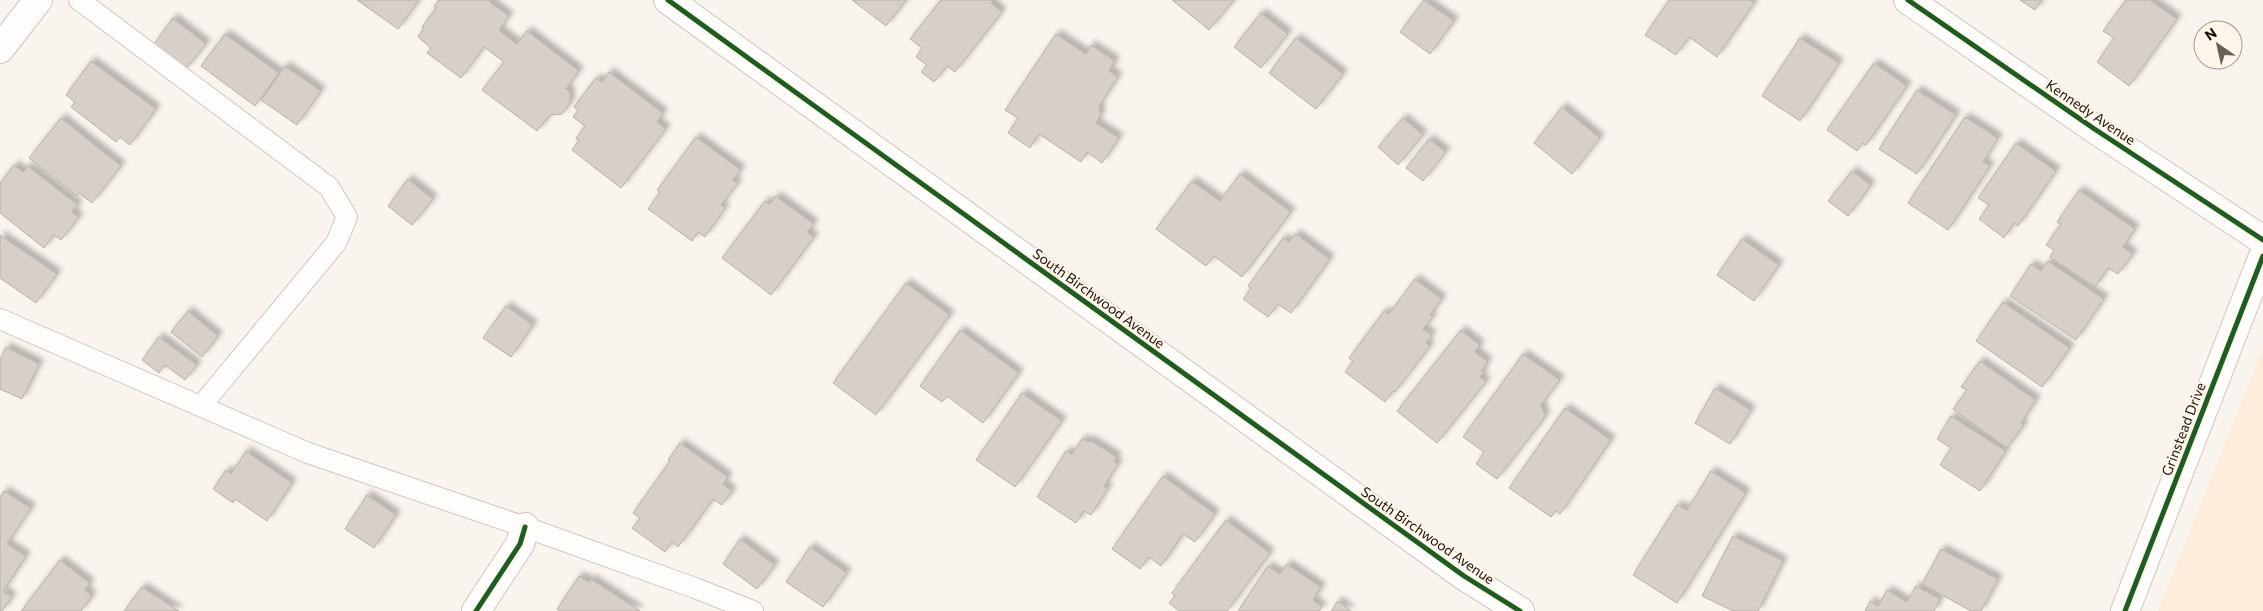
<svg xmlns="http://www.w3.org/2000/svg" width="2263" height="611" font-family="Commissioner,sans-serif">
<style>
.built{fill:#fcecda}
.building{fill:#d8d0c8;stroke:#b6afa8;filter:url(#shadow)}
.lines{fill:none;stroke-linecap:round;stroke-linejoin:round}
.lane-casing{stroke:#cfc7bf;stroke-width:22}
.street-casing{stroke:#cfc7bf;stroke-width:30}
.secondary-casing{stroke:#cfc7bf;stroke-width:30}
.lane{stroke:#fefdfc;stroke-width:20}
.street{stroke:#fefdfc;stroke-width:28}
.secondary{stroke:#fefdfc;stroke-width:28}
.cycleway-casing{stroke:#fff5e9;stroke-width:8}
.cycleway{stroke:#1b5e20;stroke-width:5}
.labels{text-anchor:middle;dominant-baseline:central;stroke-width:4;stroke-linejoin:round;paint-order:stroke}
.street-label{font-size:14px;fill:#1b1208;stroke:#fff5e9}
</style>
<defs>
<filter id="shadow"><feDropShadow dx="4.5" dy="-4.5" stdDeviation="2.5" flood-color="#0004"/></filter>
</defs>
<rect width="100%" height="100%" fill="#faf4ee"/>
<path class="built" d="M2263 349V611H2158Z"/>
<path class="building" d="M357 0H419L398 29Z
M439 0H491L490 2 509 16 499 30 517 44 527 31 579 71 566 89 570 92V103L562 114 550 115 537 131 482 90 504 62 484 47 461 78 427 53 431 48 418 37 424 28 422 27 436 8 434 6Z
M852 0H906L886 26Z
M941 0H994L991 3 1002 12 955 72 947 66 934 82 921 72 927 65 916 57 922 48 910 39Z
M1172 0H1234L1209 30Z
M1424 0 1454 21 1430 54 1400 32Z
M1669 0H1750L1754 3 1717 57 1689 37 1676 55 1645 35Z
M2020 0H2042L2035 10Z
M2126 0H2150L2177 19 2129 86 2097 62 2114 38 2103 31Z
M1261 13 1288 34 1261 68 1234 47Z
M173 18 206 44 186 69 154 44Z
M225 34 279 73 255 106 201 66Z
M1056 34 1086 54 1091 45 1115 61 1109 71 1118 77 1099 106 1101 114 1096 123 1119 138 1102 163 1087 152 1081 162 1039 134 1030 148 1008 133 1018 118 1005 110Z
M1296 38 1343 74 1316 109 1269 73Z
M1800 38 1839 63 1800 121 1762 96Z
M91 61 156 109 130 145 120 137 116 142 71 107 75 102 66 95Z
M1874 63 1907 86 1866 145 1863 143 1857 151 1827 130Z
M285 66 321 91 297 125 261 100Z
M609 72 663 113 657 122 666 129 621 188 572 150 579 140 576 138 585 126 573 117 578 110 574 107 596 78 602 82Z
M1917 90 1956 115 1917 174 1879 149Z
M1562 107 1600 138 1572 174 1534 143Z
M1965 117 1998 138 1983 162 1990 166 1948 230 1908 203Z
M61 118 121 166 92 203 79 193 77 196 29 158Z
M1403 118 1423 135 1398 165 1378 147Z
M696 137 741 170 733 180 738 183 721 205 725 208 705 237 698 232 692 241 648 209 660 192 657 190Z
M1429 139 1446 152 1423 181 1406 168Z
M2016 143 2056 171 2018 226 2014 223 2004 238 1979 219 1989 205 1978 198Z
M14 165 23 172 28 166 78 205 72 212 79 217 61 240 54 235 44 248 0 213V183Z
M1852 171 1871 185 1848 216 1828 201Z
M1240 174 1291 212 1242 277 1214 256 1206 266 1156 229 1192 181 1220 201Z
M408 179 433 199 412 225 388 206Z
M2079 190 2135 229 2123 247 2133 254 2118 274 2108 268 2095 287 2050 257 2054 250 2046 245 2061 224 2057 222Z
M776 196 814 224 807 232 814 237 771 295 722 258 765 201 770 204Z
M1296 234 1330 259 1291 313 1278 304 1268 317 1243 299 1251 288 1248 286 1283 238 1289 242Z
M0 235 57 274 36 303 0 278Z
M1742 239 1779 265 1754 301 1717 275Z
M2048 261 2104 299 2076 340 2010 296 2031 264 2041 271Z
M1415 279 1442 299 1430 315 1433 317 1423 329 1432 335 1426 343 1430 346 1395 392 1393 391 1385 402 1345 372 1353 361 1349 358 1384 311 1389 314Z
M906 283 950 315 876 415 833 383Z
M2003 302 2070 348 2042 387 1976 341Z
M506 306 533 325 511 357 483 338Z
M188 311 218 336 202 357 171 332Z
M960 330 1019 373 983 423 947 396 942 402 920 386Z
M1461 330 1480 345 1475 352 1488 362 1481 371 1484 372 1480 377 1486 382 1437 443 1397 411Z
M159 337 197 365 185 380 165 365 159 373 142 360Z
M6 347 39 364 22 399 0 389V359Z
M1523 354 1560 380 1541 405 1545 415 1543 420 1497 479 1476 464 1484 452 1463 437Z
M1980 361 2036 400 2021 423 2024 425 2007 448 1953 409 1967 390 1961 387Z
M1715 388 1751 410 1730 444 1695 423Z
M1022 393 1062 421 1015 487 976 460Z
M1565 408 1611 440 1560 514 1556 511 1551 517 1509 488Z
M1951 416 2006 451 1980 491 1940 465 1951 448 1937 439Z
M1082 439 1089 442 1090 440 1117 457 1114 461 1118 464 1104 486 1108 488 1091 515 1084 511 1076 523 1037 497 1066 451 1072 454Z
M680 443 728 477 723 484 732 491 722 505 713 499 678 547 672 542 665 552 632 528 640 518 633 513 670 461 668 460Z
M246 451 292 483 267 521 235 499 233 503 213 489 226 470 231 474Z
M1711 471 1746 493 1677 603 1633 575 1677 505 1687 510Z
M1163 476 1215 514 1195 542 1183 534 1161 566 1149 557 1140 569 1112 549Z
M4 491 31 508 7 544 26 556 3 591 12 597 2 611H0V497Z
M367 495 396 515 374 548 345 529Z
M1226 520 1270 553 1227 611H1179L1169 603 1175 596 1172 593Z
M1733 536 1783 561 1758 611H1733L1702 596Z
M740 539 775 565 757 589 723 564Z
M810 547 847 573 823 607 786 582Z
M1941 549 1998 579 1981 611H1971L1922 584Z
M60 560 90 583 85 590 92 596 81 611H21Z
M1287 564 1321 587 1313 600 1322 607 1319 611H1238L1268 566 1280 574Z
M579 576 589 582 591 579 640 611H560L557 609Z
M1916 586 1940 599 1934 611H1865L1870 601 1878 606 1887 590 1907 602Z
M142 587 179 611H124Z
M1338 601 1351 611H1331Z"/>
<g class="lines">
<g class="lane-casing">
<path id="lane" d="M79 0 329 187 347 217 336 243 201 406
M0 319 308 453 525 527 695 588 753 611"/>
</g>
<g class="street-casing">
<path id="street" d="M668 0 1464 576 1520 611
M1908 0 2093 128 2263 240
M0 49 38 0
M476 611 520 544 525 527"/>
</g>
<g class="secondary-casing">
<path id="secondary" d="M2125 611 2263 256"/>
</g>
<use href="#lane" class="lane"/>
<use href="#street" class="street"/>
<use href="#secondary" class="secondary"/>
<g class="cycleway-casing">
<path id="cycleway" d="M668 0 1464 576 1520 611
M1908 0 2093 128 2263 240
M476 611 520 544 525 527
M2125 611 2263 256"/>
</g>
<use href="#cycleway" class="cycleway"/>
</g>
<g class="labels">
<g class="street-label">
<text transform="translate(2091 112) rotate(34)">Kennedy Avenue</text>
<text transform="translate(1099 298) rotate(36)">South Birchwood Avenue</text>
<text transform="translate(2183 429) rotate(-69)">Grinstead Drive</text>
<text transform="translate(1428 535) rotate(35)">South Birchwood Avenue</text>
</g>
</g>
<g transform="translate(2218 45) rotate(326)"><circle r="24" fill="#fff5e9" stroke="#a49a8f"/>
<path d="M0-4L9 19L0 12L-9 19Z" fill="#696158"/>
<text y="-8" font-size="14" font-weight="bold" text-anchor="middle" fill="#1b1208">N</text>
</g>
</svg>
